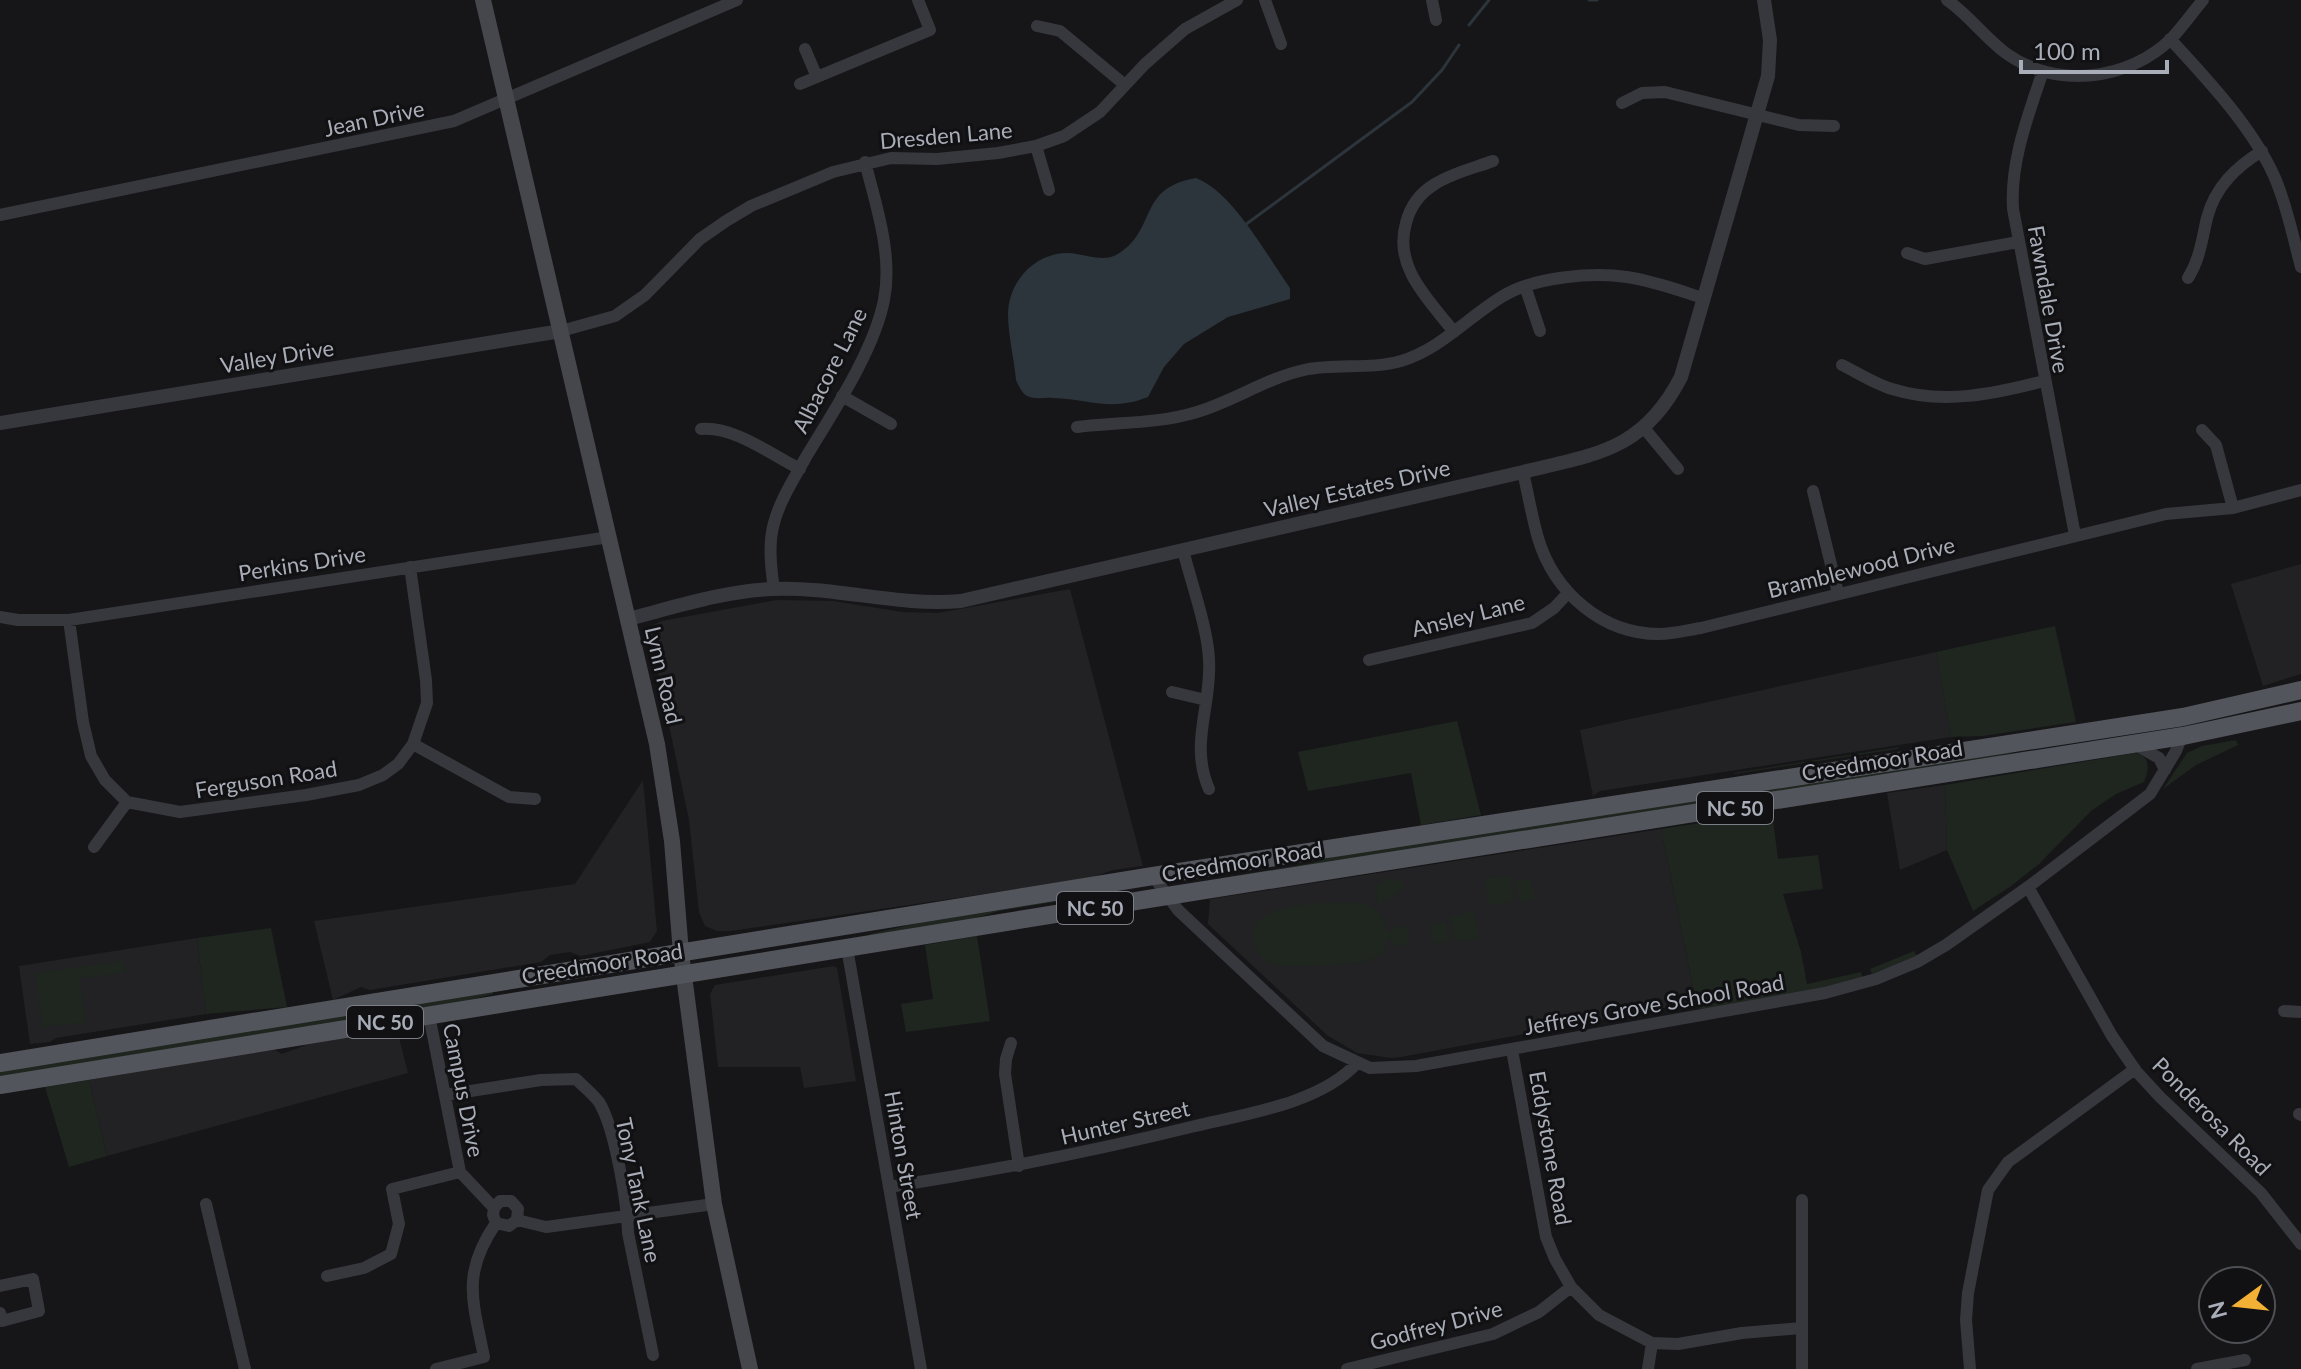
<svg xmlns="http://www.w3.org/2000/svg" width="2301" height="1369" font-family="Lato,sans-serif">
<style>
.built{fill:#222225}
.green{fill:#1e261f}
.water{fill:#2c353c}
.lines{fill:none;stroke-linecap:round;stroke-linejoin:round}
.stream{stroke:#2c353c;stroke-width:3}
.minor{stroke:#37383d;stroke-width:12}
.tertiary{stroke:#37383d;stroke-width:14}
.secondary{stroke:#45474d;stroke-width:16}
.primary{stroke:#53555c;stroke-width:18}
.labels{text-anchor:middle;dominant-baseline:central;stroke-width:6;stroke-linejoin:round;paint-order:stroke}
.shield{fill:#111113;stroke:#7b7e86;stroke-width:2}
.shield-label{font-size:20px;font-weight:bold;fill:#a8adb8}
.street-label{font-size:22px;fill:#a8adb8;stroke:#111113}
</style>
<rect width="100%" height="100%" fill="#161618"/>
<path class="built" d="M2301 564V674L2263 686 2231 584Z
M1070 589 1143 866 1113 870 1087 879 731 931H717L705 926 699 912 689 820 650 635 651 626 662 621 777 600 833 601 902 612 938 613Z
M1936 652 1951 737 1600 791 1593 796 1580 730Z
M643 780 657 931 650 942 581 956 570 952 550 955 541 962 370 990 361 987 333 1000 314 921 575 884Z
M1945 785 1947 850 1900 870 1887 793Z
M1661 829 1696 1002 1401 1057 1391 1058 1357 1053 1327 1035 1208 924 1210 899Z
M197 938 206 1014 56 1038 50 1042 30 1044 19 966Z
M834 966 837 968 856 1081 804 1088 800 1067H718L710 994 715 985Z
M397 1030 408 1073 107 1156 89 1080 264 1051 275 1050 282 1054 309 1044Z"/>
<path class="green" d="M2055 626 2076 722 1983 736 1951 737 1936 652Z
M1457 721 1481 815 1421 825 1411 773 1308 791 1298 752Z
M2236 740 2238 745 2196 765 2163 789 2187 753 2202 746Z
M1900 747 1897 749 1734 774V773Z
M2022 750 1971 764 1222 882 1221 878 1312 863 1357 850Z
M2135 753C2151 756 2149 770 2144 782L2116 794 2091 811 2038 865 2011 886 1973 911 1947 850 1945 785Z
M1772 812 1778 859 1818 855 1823 889 1783 894 1801 952 1807 984 1861 972 1862 976 1859 980 1837 985 1704 1010 1687 1004 1696 1002 1661 829Z
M1510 875 1514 901 1489 905 1484 878Z
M1389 878 1400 880 1406 887 1378 905 1376 888 1380 882Z
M1531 879 1535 899 1520 902 1516 881Z
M1090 893V896L999 911 959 923 870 938V934L940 918Z
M1357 902C1375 906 1385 915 1389 933L1395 926 1405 927 1410 933 1408 942 1403 946H1396L1389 937C1387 946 1384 952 1376 957 1358 968 1301 965 1279 966 1268 964 1260 958 1256 947 1237 898 1331 904 1357 902Z
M1474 911 1479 938 1455 942 1450 916Z
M1446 921 1449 941 1433 944 1430 925Z
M271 928 287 1007 206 1014 197 938Z
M977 936 990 1021 906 1032 901 1004 933 999 925 945Z
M1914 951 1917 957 1872 974 1870 969Z
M123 961 125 972 79 979 86 1022 43 1027 35 973Z
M492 989 493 994 442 1007 0 1078V1070Z
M89 1080 107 1156 69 1167 45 1087Z"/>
<path class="water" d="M1196 178C1233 192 1267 256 1290 288V299L1228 317 1184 344 1164 367 1148 397C1110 412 1090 399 1053 398 1044 397 1035 400 1027 396 1021 392 1019 386 1016 380 1014 358 1008 335 1008 313 1009 281 1035 253 1067 253 1085 253 1103 265 1121 252 1157 227 1138 188 1196 178Z"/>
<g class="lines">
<path class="stream" d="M1589 0H1597
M1469 25 1489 0
M1245 225 1412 102 1442 70 1459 45"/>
<path class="minor" d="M1265 0 1281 44
M1432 0 1436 20
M1947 0C1969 15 1985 38 2007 54 2056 89 2129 81 2172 38 2183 26 2193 12 2203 0
M1037 26 1060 31 1125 85
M2170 39C2207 79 2253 128 2275 178 2287 206 2293 237 2301 267
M805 49 817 77
M2043 71C2028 116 2010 162 2013 209L2075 535
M800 84 930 30 918 0
M1622 103 1642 93 1665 92 1799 125 1834 126
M1036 146 1049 190
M0 215 454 121 737 0
M1907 253 1925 259 2018 242
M2188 278C2200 259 2202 239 2207 218 2215 187 2236 167 2262 151
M1525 286 1540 331
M561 331 615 316 645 295 700 239 726 221 751 206 833 172 891 158 937 159 998 153 1036 146 1064 136 1100 112 1145 64 1185 29 1237 0
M1454 332C1429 300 1393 267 1406 223 1410 207 1420 193 1435 184 1452 173 1474 168 1493 161
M1842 365C1858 373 1875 384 1892 389 1943 405 1994 394 2044 381
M842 396 891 424
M1077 427C1117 422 1158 424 1197 412 1234 401 1267 378 1304 370 1336 363 1370 370 1401 361 1441 349 1468 317 1503 296 1534 277 1592 272 1627 277 1654 281 1678 290 1703 298
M1644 428 1678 469
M701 429C734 426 770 454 800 469
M2202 430 2216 445 2233 508
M1523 472C1528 494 1532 517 1538 538 1554 592 1602 634 1659 634 1673 634 1688 630 1701 628L2166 514 2233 508 2301 490
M1813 491 1838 593
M1183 550C1191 582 1208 629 1209 660 1212 706 1189 743 1209 789
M774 589C771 568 768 544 774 523 780 500 795 477 806 457 833 412 874 351 884 300 893 255 876 205 865 162
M0 617 18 620H69L609 537
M69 620 83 722 91 756 105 780 127 802 180 812 306 795 359 785 383 775 398 764 413 744 427 703 426 680 410 567
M1369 660 1532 623 1554 608 1568 593
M1172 692 1206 700
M413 744 509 797 535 799
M2136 745 2159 758 2165 770
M94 847 127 802
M1153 876 1178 910 1323 1046 1370 1068 1416 1066 1825 993 1876 979 1917 962 1946 945 2028 887 2150 794 2176 751 2183 733
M2028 887 2112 1036 2136 1071 2160 1097 2261 1193 2301 1244
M847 948 921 1369
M2284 1011 2301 1012
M429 1015 460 1172 494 1208 493 1215 496 1223 509 1226 517 1220 518 1209 511 1201H500L494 1208
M1011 1043 1006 1059 1005 1074 1019 1166
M1512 1050 1546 1237 1555 1259 1571 1287 1599 1315 1652 1343 1678 1344 1742 1333 1801 1328
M445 1095 541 1080 576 1079C583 1086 593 1094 599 1102 615 1128 627 1202 628 1233L653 1355
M2299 1114 2301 1115
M889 1187C992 1171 1094 1151 1195 1126 1246 1114 1321 1103 1357 1063
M206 1204 245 1369
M517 1220 546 1227 714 1204
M327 1276 364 1268 391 1254 399 1224 392 1189 460 1172
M0 1286 33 1279 39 1311 2 1321 0 1313
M436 1369 484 1357C473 1301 461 1274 496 1223
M1347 1369 1493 1334 1539 1312 1571 1287
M1648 1369 1652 1343
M1802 1369V1200
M1970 1369 1966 1320 1968 1293 1988 1190 2008 1162 2135 1069
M2197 1369 2245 1360"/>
<path class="tertiary" d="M0 423 561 331
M628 619C675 607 724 591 772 589 836 586 898 607 961 601L1523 472C1596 454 1643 451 1681 377L1768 76 1770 40 1764 0"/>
<path class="secondary" d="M483 0 657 744 672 841 681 953 714 1204 750 1369"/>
<path class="primary" d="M0 1063 1153 876 2183 717 2301 690
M0 1085 1167 896 2183 736 2301 711"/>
</g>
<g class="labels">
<g class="shield">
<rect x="1697" y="792" width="76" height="32" rx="6"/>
<rect x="1057" y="892" width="76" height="32" rx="6"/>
<rect x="347" y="1006" width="76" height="32" rx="6"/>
</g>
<g class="shield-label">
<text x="1735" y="808">NC 50</text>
<text x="1095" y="908">NC 50</text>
<text x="385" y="1022">NC 50</text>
</g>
<g class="street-label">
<text transform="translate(374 118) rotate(-12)">Jean Drive</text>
<text transform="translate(946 135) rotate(-5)">Dresden Lane</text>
<text transform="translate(2049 299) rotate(80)">Fawndale Drive</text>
<text transform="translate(277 356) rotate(-9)">Valley Drive</text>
<text transform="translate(829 370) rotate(-63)">Albacore Lane</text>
<text transform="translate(1357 488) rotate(-13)">Valley Estates Drive</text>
<text transform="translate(302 563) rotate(-9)">Perkins Drive</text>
<text transform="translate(1861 567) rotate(-14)">Bramblewood Drive</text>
<text transform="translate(1468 615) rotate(-14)">Ansley Lane</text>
<text transform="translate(664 675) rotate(77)">Lynn Road</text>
<text transform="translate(1882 760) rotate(-9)">Creedmoor Road</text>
<text transform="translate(266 779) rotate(-9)">Ferguson Road</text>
<text transform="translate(1242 861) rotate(-9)">Creedmoor Road</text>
<text transform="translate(602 963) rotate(-9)">Creedmoor Road</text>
<text transform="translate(1654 1004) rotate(-10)">Jeffreys Grove School Road</text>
<text transform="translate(464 1090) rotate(79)">Campus Drive</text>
<text transform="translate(2212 1116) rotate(45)">Ponderosa Road</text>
<text transform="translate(1125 1122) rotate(-13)">Hunter Street</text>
<text transform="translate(1551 1148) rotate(80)">Eddystone Road</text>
<text transform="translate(904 1155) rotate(80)">Hinton Street</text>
<text transform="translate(639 1190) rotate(78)">Tony Tank Lane</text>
<text transform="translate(1436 1325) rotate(-15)">Godfrey Drive</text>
</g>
</g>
<g transform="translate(2237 1305) rotate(255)"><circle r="38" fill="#111113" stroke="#4d4f55" stroke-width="2"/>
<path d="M0-6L14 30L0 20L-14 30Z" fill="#f2b134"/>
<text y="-12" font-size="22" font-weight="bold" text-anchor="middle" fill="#a8adb8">N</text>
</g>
<path d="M2021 60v12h146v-12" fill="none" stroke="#a8adb8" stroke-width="4"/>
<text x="2033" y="60" font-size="24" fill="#a8adb8" stroke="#111113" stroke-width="6" paint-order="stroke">100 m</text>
</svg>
